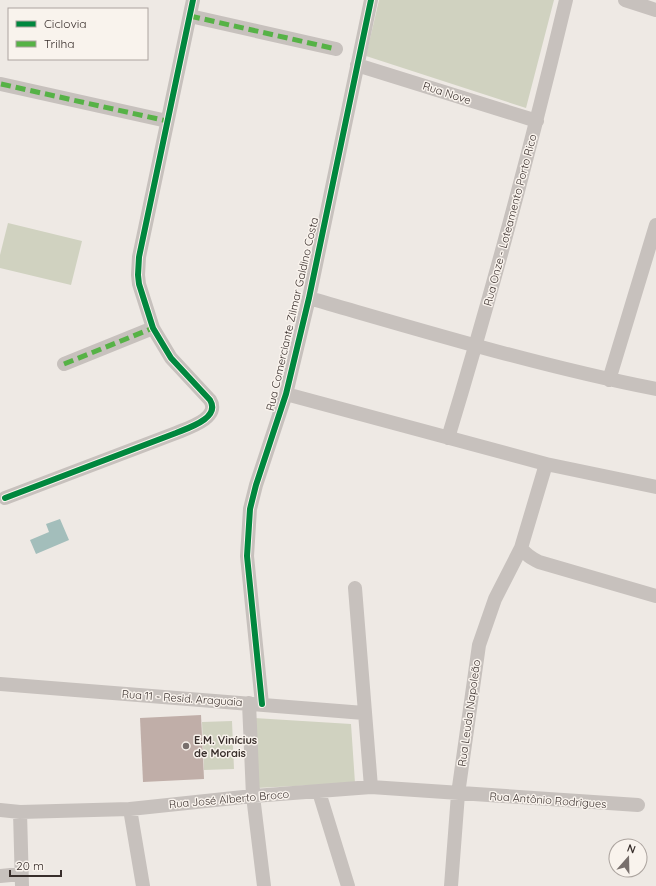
<svg xmlns="http://www.w3.org/2000/svg" width="656" height="886" font-family="Quicksand,sans-serif">
<style>
.green{fill:#d0d2c0}
.water{fill:#a3bebb}
.building{fill:#c0aea8}
.lines{fill:none;stroke-linecap:round;stroke-linejoin:round}
.minor{stroke:#c7c1bd;stroke-width:14}
.quiet{stroke:#56b246;stroke-width:5;stroke-dasharray:10 5;stroke-linecap:butt}
.cycleway-casing{stroke:#f9f3ed;stroke-width:8}
.cycleway{stroke:#00873e;stroke-width:6}
.poi-dot{fill:#786f6c;stroke:#f9f3ed;stroke-width:1.5}
.labels{text-anchor:middle;dominant-baseline:central;stroke-width:3;stroke-linejoin:round;paint-order:stroke}
.street-label{font-size:11px;fill:#382e2b;stroke:#f9f3ed}
.poi-label{font-size:11px;font-weight:bold;fill:#382e2b;stroke:#f9f3ed;text-anchor:start}
</style>
<rect width="100%" height="100%" fill="#eee9e4"/>
<path class="green" d="M379 0H554L526 108 366 56Z
M8 223 82 241 71 285 0 268V255Z
M252 718 351 724 355 783 256 788Z
M232 721 234 769 204 770 202 722Z"/>
<path class="water" d="M60 519 69 540 36 554 30 540 49 532 46 524Z"/>
<path class="building" d="M201 715 204 779 143 782 140 718Z"/>
<g class="lines">
<path class="minor" d="M625 0 656 10
M190 16 336 49
M357 65 537 121
M1 84 167 121
M309 298C424 331 539 366 656 389
M64 364 153 328
M609 380 656 225
M286 394 546 464 656 487
M448 438C492 293 531 147 566 0
M546 464 521 548C526 555 531 558 539 562L656 596
M5 498 176 433C188 428 221 418 210 400L171 358 153 328 139 284 138 275 139 257 193 0
M355 588 371 787
M0 684 364 713
M249 703 253 796 264 886
M262 704 247 556 250 509 256 485 286 394 309 298 371 0
M319 792 348 886
M130 809 143 886
M0 810 20 812 130 809 253 796 371 787 638 805
M20 812 22 886
M0 876 21 874
M451 886 458 794 479 645 495 599 521 548"/>
<path class="quiet" d="M190 16 336 49
M1 84 167 121
M64 364 153 328"/>
<g class="cycleway-casing">
<path id="cycleway" d="M5 498 176 433C188 428 221 418 210 400L171 358 153 328 139 284 138 275 139 257 193 0
M262 704 247 556 250 509 256 485 286 394 309 298 371 0"/>
</g>
<use href="#cycleway" class="cycleway"/>
</g>
<circle class="poi-dot" cx="186" cy="746" r="4"/>
<g class="labels">
<g class="street-label">
<text transform="translate(447 93) rotate(18)">Rua Nove</text>
<text transform="translate(510 220) rotate(-75)">Rua Onze - Loteamento Porto Rico</text>
<text transform="translate(292 314) rotate(-77)">Rua Comerciante Zilmar Galdino Costa</text>
<text transform="translate(182 698) rotate(4)">Rua 11 - Resid. Araguaia</text>
<text transform="translate(469 713) rotate(-82)">Rua Leuda Napoleão</text>
<text transform="translate(229 799) rotate(-5)">Rua José Alberto Broco</text>
<text transform="translate(548 800) rotate(4)">Rua Antônio Rodrigues</text>
</g>
<g class="poi-label">
<text x="194" y="740">E.M. Vinícius<tspan x="194" dy="13">de Morais</tspan></text>
</g>
</g>
<rect x="8" y="8" width="140" height="52" fill="#f9f3ed" stroke="#aca49f"/>
<rect x="16" y="21" width="20" height="6" fill="#00873e" stroke="#aca49f"/>
<text x="44" y="28" font-size="12" fill="#382e2b">Ciclovia</text>
<rect x="16" y="41" width="20" height="6" fill="#56b246" stroke="#aca49f"/>
<text x="44" y="48" font-size="12" fill="#382e2b">Trilha</text>
<g transform="translate(628 858) rotate(20)"><circle r="19" fill="#f9f3ed" stroke="#aca49f"/>
<path d="M0-3L7 15L0 10L-7 15Z" fill="#786f6c"/>
<text y="-6" font-size="11" font-weight="bold" text-anchor="middle" fill="#382e2b">N</text>
</g>
<path d="M10 870v6h51v-6" fill="none" stroke="#382e2b" stroke-width="2"/>
<text x="16" y="870" font-size="12" fill="#382e2b" stroke="#f9f3ed" stroke-width="3" paint-order="stroke">20 m</text>
</svg>
